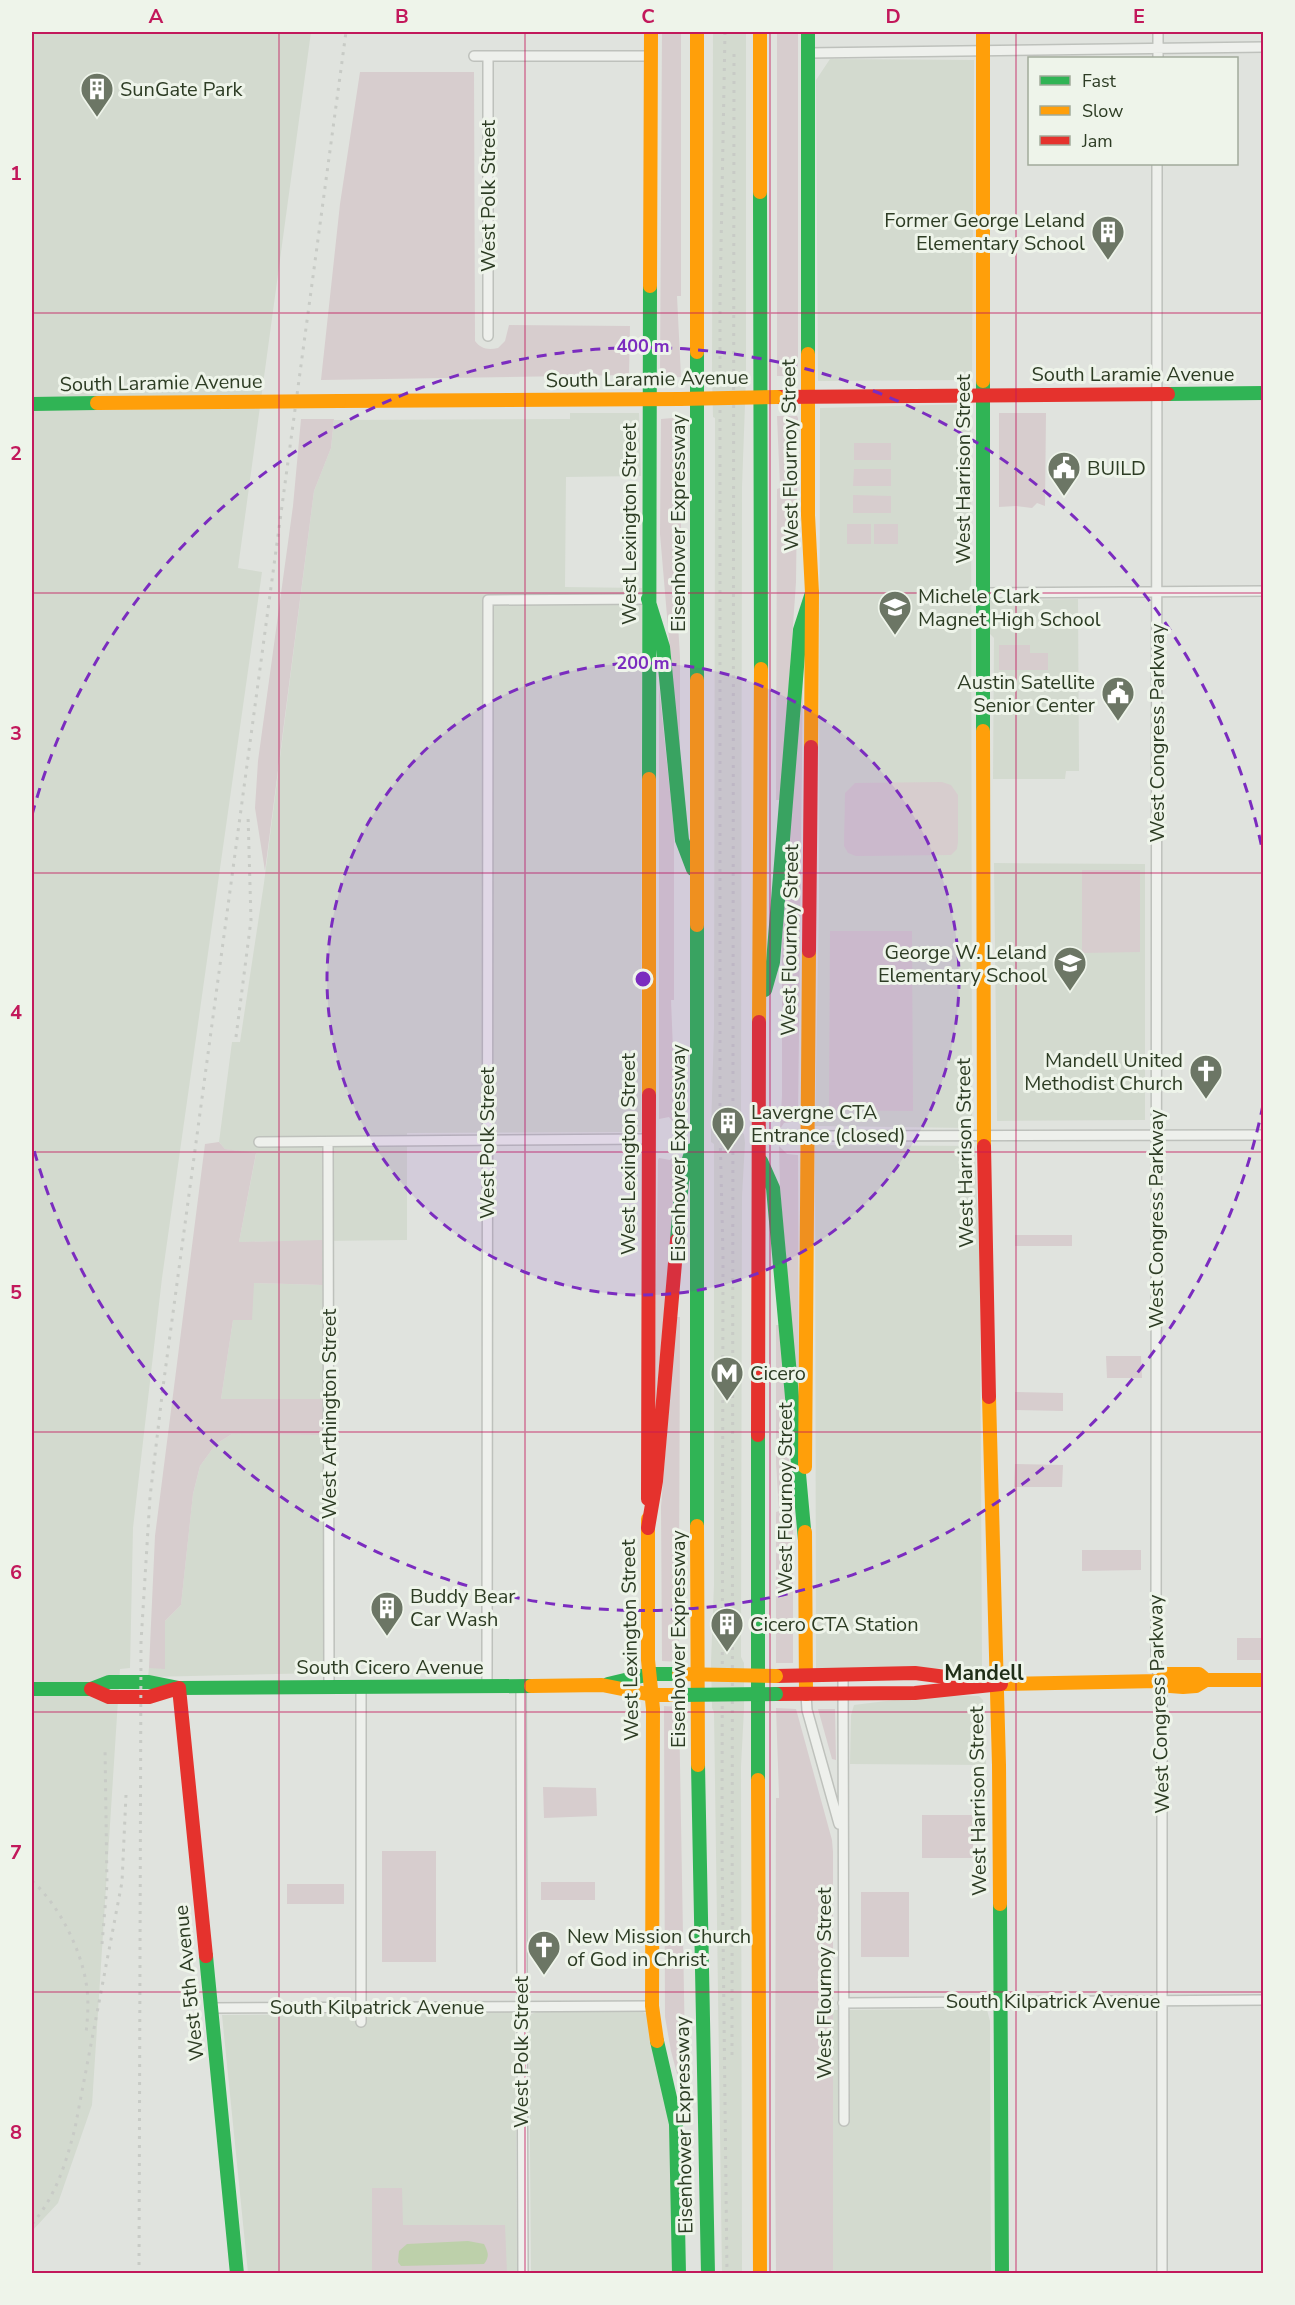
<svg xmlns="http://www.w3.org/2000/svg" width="1295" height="2305" font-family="'Nunito Sans',sans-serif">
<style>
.built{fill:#d3dacf}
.green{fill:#d7cdce}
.water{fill:#bdd0aa}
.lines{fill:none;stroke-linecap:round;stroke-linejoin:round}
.street-casing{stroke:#bec1bc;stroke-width:12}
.street{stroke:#eef0ec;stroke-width:9}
.fast{stroke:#30b455;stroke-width:14}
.slow{stroke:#ff9f0a;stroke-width:14}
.jam{stroke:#e5322d;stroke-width:14}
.rail{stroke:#c8cbc6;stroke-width:3;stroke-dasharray:3 6;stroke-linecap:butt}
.fast-bridge{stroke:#30b455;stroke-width:14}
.slow-bridge{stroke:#ff9f0a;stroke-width:14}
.grid{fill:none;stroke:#c2185b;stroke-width:1.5;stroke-opacity:0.55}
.ring{fill:none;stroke:#7b2cbf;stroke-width:3;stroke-dasharray:10 8}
.labels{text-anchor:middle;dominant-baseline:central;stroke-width:6;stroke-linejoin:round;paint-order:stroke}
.poi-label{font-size:20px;fill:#2d3c24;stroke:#eef4ea;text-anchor:start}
.street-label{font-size:20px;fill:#2d3c24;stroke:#eef4ea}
.neighbourhood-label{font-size:21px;font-weight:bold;fill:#1f2d17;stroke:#eef4ea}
.centre{fill:#7b2cbf;stroke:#eef4ea;stroke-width:3}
.ring-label{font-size:18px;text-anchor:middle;font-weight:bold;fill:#7b2cbf;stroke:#eef4ea;stroke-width:6;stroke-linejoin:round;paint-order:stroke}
.neatline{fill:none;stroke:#c2185b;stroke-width:2}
.grid-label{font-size:20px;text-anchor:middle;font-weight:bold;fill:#c2185b}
</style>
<rect width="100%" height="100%" fill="#e0e3de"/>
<path class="built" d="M32 32H311L238 568 262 572 162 1278 133 1528 130 1668 120 1669 92 2105 58 2203 32 2231Z
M713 32H746V377L742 487 741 1132 744 1134 745 1143 742 1196 741 1657 744 1663V1709L741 1766 742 2274 722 2273 714 1712 712 1708 711 1662 714 1585V1144L711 1142V1132L714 1027 715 502V418L713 417 712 375Z
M830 59 974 60 972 380 818 381 816 80Z
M971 404 972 1128 815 1126 819 902 820 408Z
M570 413H639L641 476 566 477 565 587 642 588 641 1132 407 1133V1240L239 1242 256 1154 225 1149 219 1142 232 1042H240L264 883 314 491 331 448 334 420 570 419Z
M1078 599 1079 771H1066L1065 779H993L994 638 990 634V600Z
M994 863 1145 864V1120L997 1121Z
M815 1145 975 1146 980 1275 982 1668 816 1670Z
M254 1283 323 1285V1399H221L233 1320Z
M232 1434 323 1435V1673L148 1677 149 1668H165V1621L181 1605 193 1494 200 1466 216 1444Z
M934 1695 979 1696 983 1700 986 1765 850 1764 851 1715 854 1705Z
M982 2009 987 2010 990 2021 991 2273H833L832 2010Z
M641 2011 647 2014 670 2113 675 2273H531L529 2019 531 2014 537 2012Z
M515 2012 517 2273H248L222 2015Z"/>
<path class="green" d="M662 32H681V296H677L681 377 662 378 660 375Z
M777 32H798V371L796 376H777Z
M360 72H474L475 341C481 349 488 350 498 348L505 341 509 325 630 326 629 375 321 380 340 204Z
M999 413H1046L1045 506 1037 503 1032 508 1016 506 999 507Z
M777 416H797L798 418 796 582 781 800H776L777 489 780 488Z
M684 417 681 445V589L676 590 680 657V768L660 534 661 419Z
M301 419H334L331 448 314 491 265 871 255 808 258 761 293 506Z
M854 443H891V460H854Z
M854 469H891V486H853Z
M853 495 891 496V513H853Z
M847 524H871V544H847Z
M874 524H898V544H874Z
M999 645H1030V653H1048V670H999Z
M803 670 798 1121 784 1123 780 1129 782 1096V926Z
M659 687 674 830V1000H671L676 1126 669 1117 659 1119Z
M942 782 951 785 958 795V842L957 849 951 855 856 856 848 853 844 846 845 793 855 783Z
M1082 870H1140V952L1082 953Z
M830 931H912L913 1111 829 1110Z
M219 1142 225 1149 256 1153 239 1242 324 1240 323 1285 254 1283 252 1320H233L221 1399H323V1435L232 1434 216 1444 200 1466 193 1494 181 1605 165 1621V1669L149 1668 155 1536 205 1144Z
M779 1146 787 1154 798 1155 799 1410 780 1189Z
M676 1153 677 1175 654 1421 658 1160 659 1158 670 1160Z
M1015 1235H1072V1246H1015Z
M676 1317H680L679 1571 675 1572 680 1662 662 1661 661 1507Z
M776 1325H780L790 1447 788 1448 793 1511V1663H776V1512L779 1511 776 1463Z
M1106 1356H1141L1142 1378H1107Z
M1015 1392 1063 1393V1411L1015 1410Z
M1015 1464 1063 1465 1062 1487H1014Z
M1082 1550H1141V1570L1082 1571Z
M1237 1638H1263V1660H1237Z
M664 1706 679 1707 686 2108 671 2051 665 2017Z
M776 1708 796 1709 832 1840 833 1852V2273H776L775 2145 776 1798H779V1795Z
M818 1709H835L836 1760 832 1759Z
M543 1787 596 1788 597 1816 544 1818Z
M922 1815H973V1858H922Z
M382 1851H436V1962H382Z
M541 1882H595V1900H541Z
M287 1884H344V1904H287Z
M861 1892H909V1957H861Z
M372 2188H402L403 2225H505L507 2273H372Z"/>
<path class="water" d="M468 2241 484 2244C488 2252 490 2256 484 2264L401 2266 398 2262 399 2251 407 2244Z"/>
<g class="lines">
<g class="street-casing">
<path id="street" d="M808 53 1264 47
M474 56H651
M488 56V336
M1158 58V32
M1157 164 1156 1662 1162 1698V2274
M983 593 1264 591
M807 1136 1264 1135
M259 1142 648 1139
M328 1142 329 1687
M843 1675 844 2121
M487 1686 488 600 648 599
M521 1686 523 2274
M361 1687V2022
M806 1694 807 1710 839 1824
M843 2003 1264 2000
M211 2008 652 2006"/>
</g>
<use href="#street" class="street"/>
<path class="fast" d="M808 32V354
M760 192 761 669
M697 352V680
M983 381V731
M1168 394 1264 393
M32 404 97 403
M648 599 663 647 682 840 693 869
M649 779 650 286
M697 925V1526
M765 990 773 962 800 630 812 593
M761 1161 773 1188 805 1540
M677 1240 682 1181 692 1150
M758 1435V1780
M608 1684 650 1674H679
M32 1689H91L109 1682H149L179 1688 531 1686
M698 1765 708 2274
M1000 1904 1002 2274
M206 1956 237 2274
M657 2041 676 2124 679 2274"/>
<path class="slow" d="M697 32V352
M760 32V192
M983 32V381
M650 286 651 32
M808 354V515L812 593 811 747
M339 401 680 399
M697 680V925
M983 731 984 1146
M759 1022 761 669
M649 1095V779
M989 1397 999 1765 1000 1904
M805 1467 809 951
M648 1519V1660L653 1709 652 2006 657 2041
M697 1526 698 1765
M805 1532 806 1694
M1159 1681 1167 1674H1199L1206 1680
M1001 1684 1159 1681 1170 1686 1183 1687 1196 1686 1206 1680H1264
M531 1686 602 1685 652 1695H679
M758 1780 760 2274"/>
<path class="jam" d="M777 397 1168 394
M809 951 811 747
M984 1146 989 1397
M758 1435 759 1022
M648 1499 649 1095
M648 1528 656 1481 677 1240
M776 1676 915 1673 977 1681
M179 1688 206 1956
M91 1689 109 1697H149L175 1689
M776 1694 915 1693 1001 1684"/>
<path class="rail" d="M725 32 720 302V1131L723 1255 722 1847 727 2274
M236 1037 251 920 248 815
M32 1881C58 1904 80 1947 86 1982 89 1999 88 2016 86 2033
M102 1944 107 1884 105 1747
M732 2055 734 54
M32 2224C56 2196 66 2163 75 2128L122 1882 126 1795
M139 2274 141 1642 150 1497 163 1387 346 32"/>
<path class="fast-bridge" d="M679 1695 776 1694"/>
<path class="slow-bridge" d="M680 399 777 397
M97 403 339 401
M679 1674 776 1676"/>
</g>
<path class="grid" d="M279 32V2274M525 32V2274M770 32V2274M1016 32V2274M32 313H1264M32 593H1264M32 873H1264M32 1152H1264M32 1432H1264M32 1712H1264M32 1992H1264"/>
<circle cx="643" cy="979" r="316" fill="#7b2cbf" fill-opacity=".12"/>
<g class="ring">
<circle cx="643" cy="979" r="316"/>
<path d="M1263 1105A633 633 0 0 1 32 1143M32 815A633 633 0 0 1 1263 853"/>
</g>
<defs>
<g id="building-pin" transform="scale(1.725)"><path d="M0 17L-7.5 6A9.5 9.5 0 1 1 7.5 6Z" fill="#6c7665" stroke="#eef4ea"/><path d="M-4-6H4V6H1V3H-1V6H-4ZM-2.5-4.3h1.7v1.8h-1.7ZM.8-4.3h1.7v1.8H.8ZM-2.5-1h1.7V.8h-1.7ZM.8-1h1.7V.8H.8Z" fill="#fff"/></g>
<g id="civic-pin" transform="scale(1.725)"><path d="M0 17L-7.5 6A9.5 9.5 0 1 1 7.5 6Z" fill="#6c7665" stroke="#eef4ea"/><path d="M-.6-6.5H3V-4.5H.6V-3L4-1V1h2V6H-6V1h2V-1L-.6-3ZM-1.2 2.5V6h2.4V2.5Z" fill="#fff"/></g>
<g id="school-pin" transform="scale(1.725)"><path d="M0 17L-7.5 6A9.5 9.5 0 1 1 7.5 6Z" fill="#6c7665" stroke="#eef4ea"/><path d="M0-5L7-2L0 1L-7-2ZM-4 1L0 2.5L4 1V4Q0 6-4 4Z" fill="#fff"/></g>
<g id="church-pin" transform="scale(1.725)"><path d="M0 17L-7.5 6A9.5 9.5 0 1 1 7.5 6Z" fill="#6c7665" stroke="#eef4ea"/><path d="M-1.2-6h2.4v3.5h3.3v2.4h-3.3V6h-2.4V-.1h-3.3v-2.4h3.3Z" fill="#fff"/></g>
<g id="metro-pin" transform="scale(1.725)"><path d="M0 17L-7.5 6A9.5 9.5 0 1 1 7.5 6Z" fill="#6c7665" stroke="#eef4ea"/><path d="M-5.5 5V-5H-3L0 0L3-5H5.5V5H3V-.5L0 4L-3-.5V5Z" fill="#fff"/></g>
</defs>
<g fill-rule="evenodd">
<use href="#building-pin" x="97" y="89"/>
<use href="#building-pin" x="1108" y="232"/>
<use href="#civic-pin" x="1064" y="468"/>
<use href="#school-pin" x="895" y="607"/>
<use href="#civic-pin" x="1118" y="693"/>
<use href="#school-pin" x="1070" y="963"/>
<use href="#church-pin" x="1206" y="1071"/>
<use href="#building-pin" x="728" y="1123"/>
<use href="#metro-pin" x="727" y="1373"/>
<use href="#building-pin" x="387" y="1608"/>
<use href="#building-pin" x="727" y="1624"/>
<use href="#church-pin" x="544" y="1947"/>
</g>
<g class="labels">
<g class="poi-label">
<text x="120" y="89">SunGate Park</text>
<text x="1085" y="220" text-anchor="end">Former George Leland<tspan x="1085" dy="23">Elementary School</tspan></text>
<text x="1087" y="468">BUILD</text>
<text x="918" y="596">Michele Clark<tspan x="918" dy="23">Magnet High School</tspan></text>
<text x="1095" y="682" text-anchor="end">Austin Satellite<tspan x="1095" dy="23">Senior Center</tspan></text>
<text x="1047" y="952" text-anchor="end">George W. Leland<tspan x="1047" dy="23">Elementary School</tspan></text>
<text x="1183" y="1060" text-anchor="end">Mandell United<tspan x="1183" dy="23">Methodist Church</tspan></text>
<text x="751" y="1112">Lavergne CTA<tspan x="751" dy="23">Entrance (closed)</tspan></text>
<text x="750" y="1373">Cicero</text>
<text x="410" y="1596">Buddy Bear<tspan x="410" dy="23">Car Wash</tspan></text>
<text x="750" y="1624">Cicero CTA Station</text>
<text x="567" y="1936">New Mission Church<tspan x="567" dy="23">of God in Christ</tspan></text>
</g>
<g class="street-label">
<text transform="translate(488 196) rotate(-90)">West Polk Street</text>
<text x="1133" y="374">South Laramie Avenue</text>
<text transform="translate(647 379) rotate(-1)">South Laramie Avenue</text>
<text transform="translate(161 383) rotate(-1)">South Laramie Avenue</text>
<text transform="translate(790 455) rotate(-91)">West Flournoy Street</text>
<text transform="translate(963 469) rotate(-90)">West Harrison Street</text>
<text transform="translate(678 523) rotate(-90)">Eisenhower Expressway</text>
<text transform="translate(629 524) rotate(-90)">West Lexington Street</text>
<text transform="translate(1157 733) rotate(-90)">West Congress Parkway</text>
<text transform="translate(790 940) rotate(-89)">West Flournoy Street</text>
<text transform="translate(487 1143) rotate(-90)">West Polk Street</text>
<text transform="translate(678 1153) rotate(-90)">Eisenhower Expressway</text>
<text transform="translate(965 1153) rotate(-91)">West Harrison Street</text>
<text transform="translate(628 1154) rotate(-90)">West Lexington Street</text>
<text transform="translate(1156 1219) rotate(-90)">West Congress Parkway</text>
<text transform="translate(329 1414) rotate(-90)">West Arthington Street</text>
<text transform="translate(785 1498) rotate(-90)">West Flournoy Street</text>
<text transform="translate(678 1639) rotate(-90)">Eisenhower Expressway</text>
<text transform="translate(630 1640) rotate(-91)">West Lexington Street</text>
<text x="390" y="1667">South Cicero Avenue</text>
<text transform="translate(1159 1704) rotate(-92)">West Congress Parkway</text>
<text transform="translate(978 1801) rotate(-91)">West Harrison Street</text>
<text transform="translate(189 1983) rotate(-96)">West 5th Avenue</text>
<text transform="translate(824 1983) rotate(-90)">West Flournoy Street</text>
<text x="1053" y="2001">South Kilpatrick Avenue</text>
<text x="377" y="2007">South Kilpatrick Avenue</text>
<text transform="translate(521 2052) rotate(-90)">West Polk Street</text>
<text transform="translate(684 2125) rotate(-91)">Eisenhower Expressway</text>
</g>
<g class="neighbourhood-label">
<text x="984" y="1673">Mandell</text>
</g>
</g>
<circle cx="643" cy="979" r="9" class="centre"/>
<g class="ring-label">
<text x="643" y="352">400 m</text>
<text x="643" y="669">200 m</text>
</g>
<rect width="1295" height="2305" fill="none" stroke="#eef4ea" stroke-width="66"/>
<rect x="1028" y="57" width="210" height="108" fill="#eef4ea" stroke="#a1aa9b" stroke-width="1.5"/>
<rect x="1040" y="76" width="30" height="9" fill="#30b455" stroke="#a1aa9b" stroke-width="1.5"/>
<text x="1082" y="87" font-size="18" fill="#2d3c24">Fast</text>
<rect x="1040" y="106" width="30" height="9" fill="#ff9f0a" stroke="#a1aa9b" stroke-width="1.5"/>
<text x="1082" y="117" font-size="18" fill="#2d3c24">Slow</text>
<rect x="1040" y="136" width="30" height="9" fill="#e5322d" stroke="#a1aa9b" stroke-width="1.5"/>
<text x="1082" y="147" font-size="18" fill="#2d3c24">Jam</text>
<rect x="33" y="33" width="1229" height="2239" class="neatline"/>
<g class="grid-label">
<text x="156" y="23">A</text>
<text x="402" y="23">B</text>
<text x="648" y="23">C</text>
<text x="893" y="23">D</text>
<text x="1139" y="23">E</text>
<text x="16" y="180">1</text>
<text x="16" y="460">2</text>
<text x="16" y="740">3</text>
<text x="16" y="1019">4</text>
<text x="16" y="1299">5</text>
<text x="16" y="1579">6</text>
<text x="16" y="1859">7</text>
<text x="16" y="2139">8</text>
</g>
</svg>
